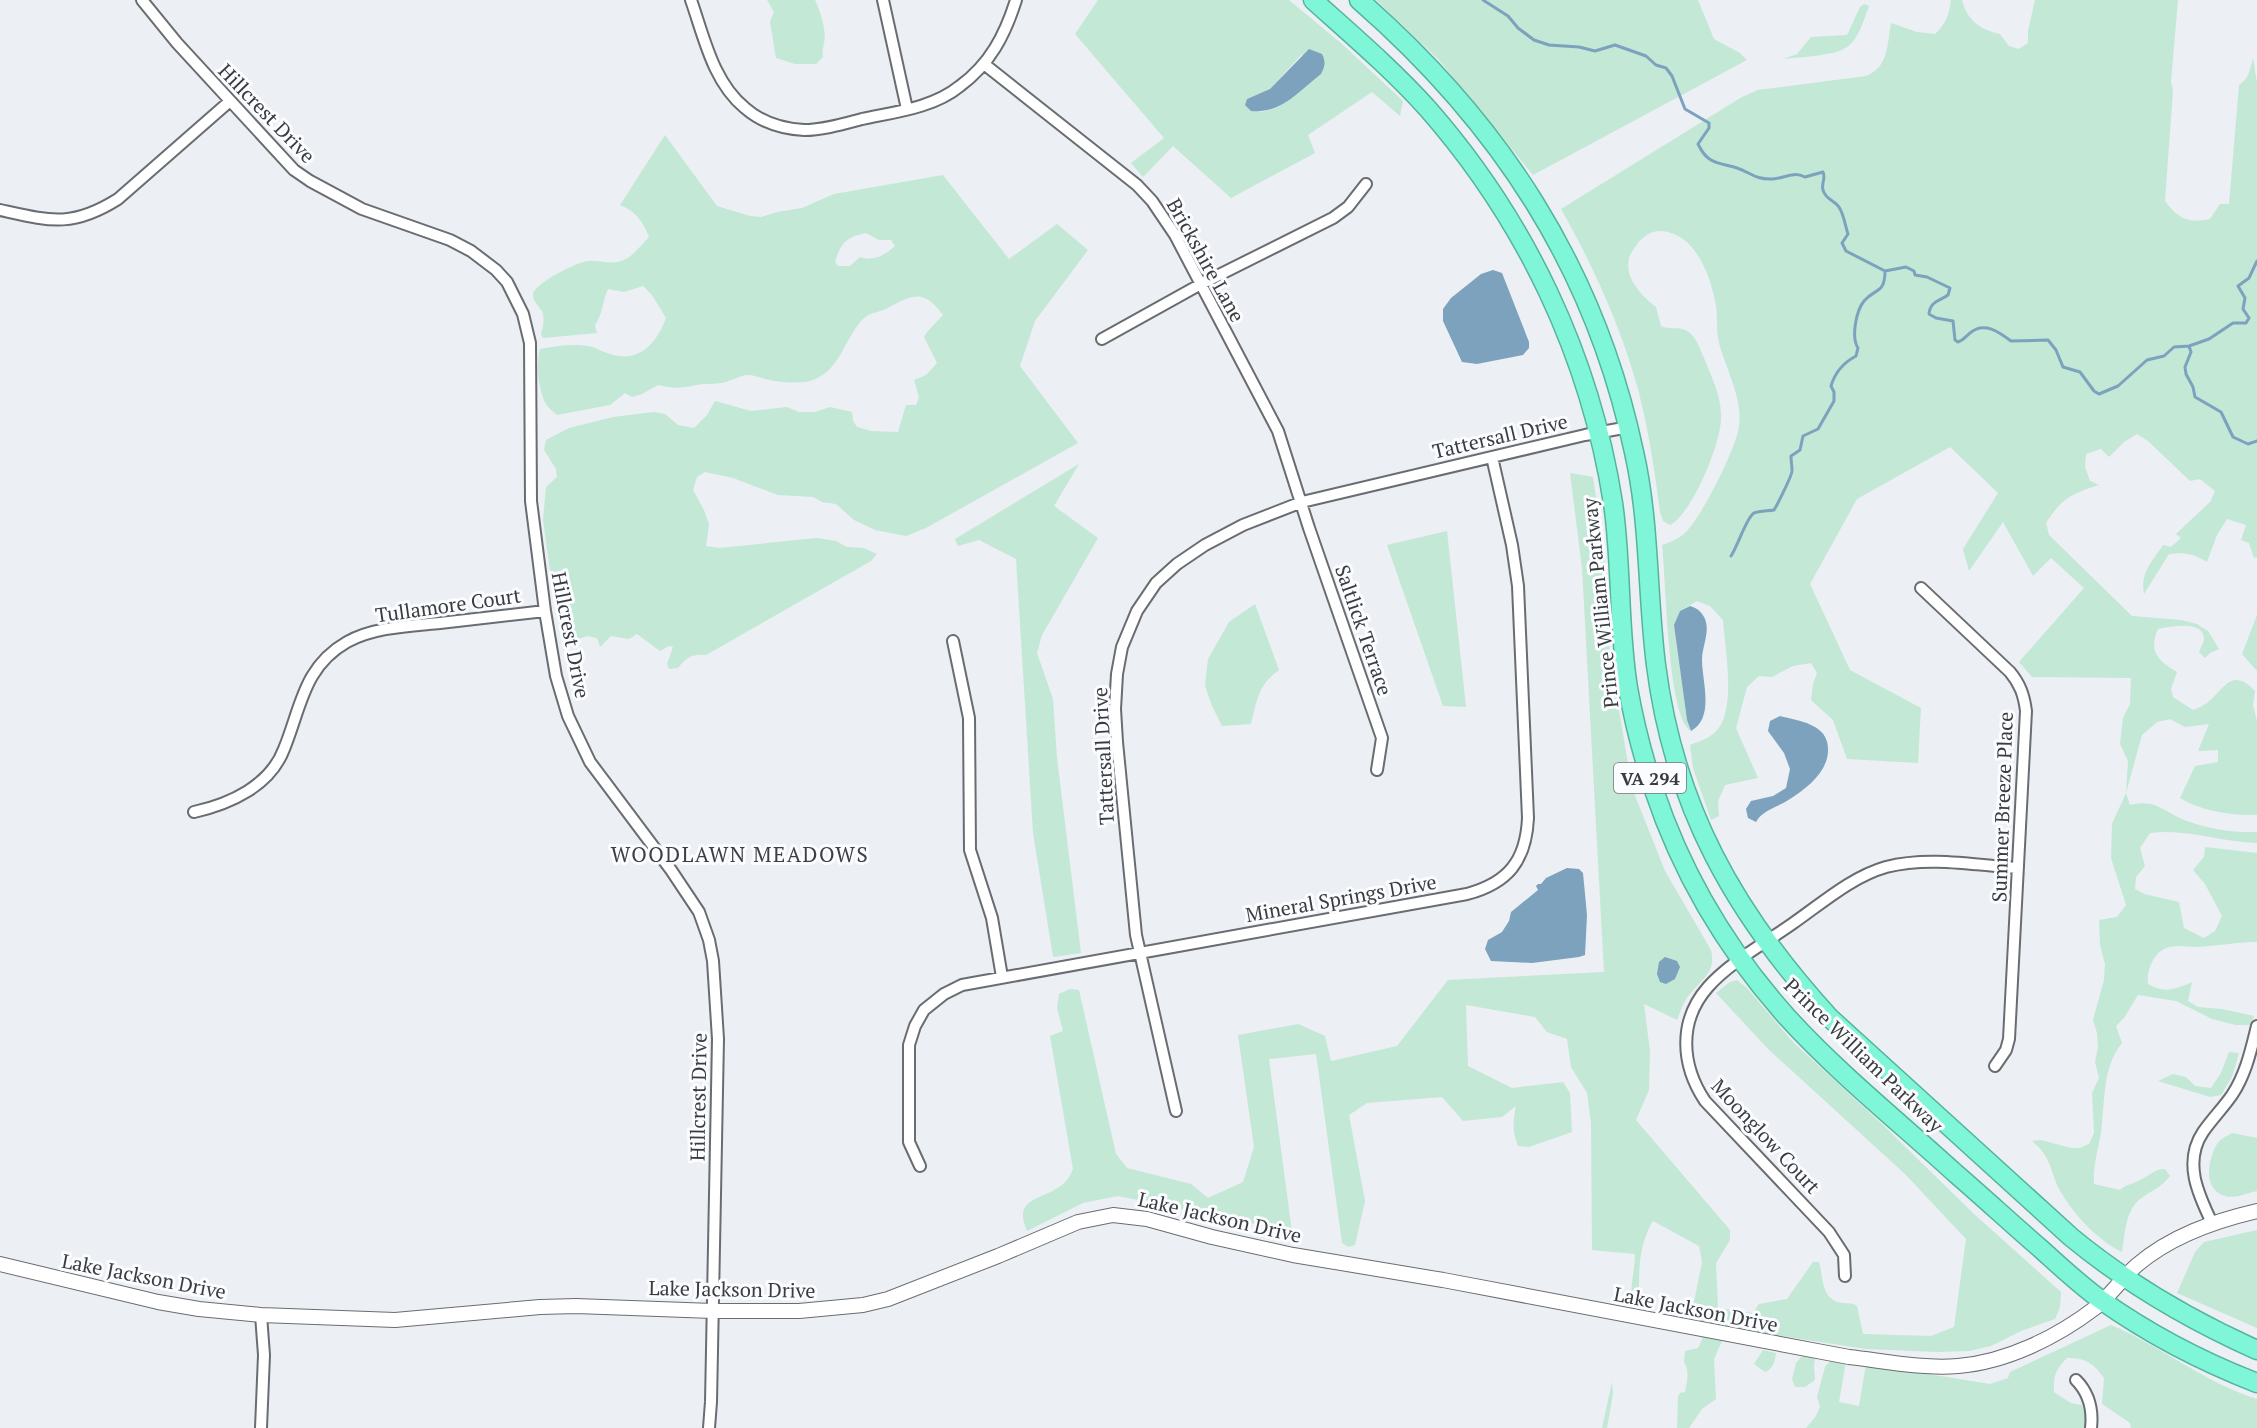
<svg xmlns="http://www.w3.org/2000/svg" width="2257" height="1428" font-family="'PT Serif',serif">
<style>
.green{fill:#c3e8d5;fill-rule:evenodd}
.water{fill:#7da2be}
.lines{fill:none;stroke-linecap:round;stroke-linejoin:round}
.stream{stroke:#7da2be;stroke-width:3}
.minor-casing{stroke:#696c70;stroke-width:14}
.tertiary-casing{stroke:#696c70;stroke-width:16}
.trunk-casing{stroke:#54b49c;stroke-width:21}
.minor{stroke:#fff;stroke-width:10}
.tertiary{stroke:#fff;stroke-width:14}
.trunk{stroke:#80f6d8;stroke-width:18}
.labels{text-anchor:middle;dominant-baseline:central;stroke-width:6;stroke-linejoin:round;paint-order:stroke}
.shield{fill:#fbfcff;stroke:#757678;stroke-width:1.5}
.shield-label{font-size:18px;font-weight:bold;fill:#3b3c3e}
.street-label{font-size:20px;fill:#3b3c3e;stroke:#fbfcff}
.neighbourhood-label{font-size:21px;letter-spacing:1.5px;fill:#3d3f43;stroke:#fbfcff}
</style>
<rect width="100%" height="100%" fill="#eceff3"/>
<path class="green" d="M767 0H815C820 10 827 32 824 43 823 49 822 51 823 57L816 64H795L776 58 770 22 774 12Z
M1098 0H1289L1342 44 1403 101 1400 116 1372 92 1308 135 1315 153 1231 198 1173 146 1143 177 1131 163 1164 138 1075 34ZM1303 53 1279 107 1261 112 1247 99 1270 89Z
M1376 0H1698L1714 39 1740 53 1747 60 1533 175 1438 59Z
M1951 0H1962C1967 20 1980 30 2000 34L2009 46 2019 49 2028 43V31L2035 0H2178L2171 82 2173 90 2165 201C2177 218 2189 224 2210 219L2220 204H2229L2239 85C2249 79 2250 69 2253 58L2257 83V557L2254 558 2249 543 2241 540 2246 525 2227 519 2217 535 2207 562C2194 554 2184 552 2169 554L2144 594C2140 572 2152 562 2163 545L2171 547 2181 538 2176 534 2210 502 2215 491 2200 479 2190 481 2148 441 2137 434 2124 442 2109 457 2101 449 2086 454 2085 467 2090 481 2099 485C2071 494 2062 498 2046 523L2049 535 2132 616 2181 620 2197 624 2208 631 2219 649 2210 653 2205 658 2199 652C2200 648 2204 643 2204 639 2204 619 2168 627 2158 629 2148 651 2158 661 2177 672L2171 689 2173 697 2193 710C2198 708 2203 706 2207 703 2224 690 2231 666 2255 691L2253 705 2257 721V815C2231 816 2202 811 2180 798L2195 766 2218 762V750L2198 751 2209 724 2185 727 2170 719 2157 722 2142 735 2126 793 2130 805C2156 798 2165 813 2187 821 2208 829 2235 833 2257 832V843C2222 842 2184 828 2150 833L2140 848 2145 866 2136 877 2135 889 2144 894 2179 902 2184 928 2204 938 2215 931 2222 916 2205 884 2193 870 2204 857 2205 847 2257 853V942C2237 942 2217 946 2197 947 2186 947 2175 944 2164 949 2153 954 2146 973 2148 984 2164 994 2176 989 2192 982L2188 1001 2198 1007 2222 1009 2254 1016 2251 1025H2236L2212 1019 2176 1001 2138 995 2124 1018 2116 1026 2122 1043C2102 1067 2105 1103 2101 1133 2098 1150 2093 1165 2094 1184L2120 1190C2126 1184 2131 1185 2138 1181 2148 1177 2154 1169 2165 1169L2170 1176C2162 1187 2151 1191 2140 1199 2125 1211 2125 1235 2122 1252 2099 1241 2075 1216 2062 1194 2049 1173 2054 1159 2032 1141L2041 1140 2071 1148H2080L2089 1144 2094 1133 2092 1093 2099 1078 2095 1062 2098 1047 2097 1033 2093 1020 2104 980 2105 964 2100 945 2099 920 2117 917 2126 905 2111 858 2112 824 2126 793 2128 761 2120 744 2123 718 2130 704 2131 678 2032 677 2019 662 2084 588 2051 558 2033 576 2003 522 1969 571 1963 549 1998 493 1950 447 1857 499 1810 584 1850 670 1921 708 1918 763 1847 759 1833 720 1811 700 1813 684 1817 673 1811 663 1793 666 1772 677 1759 676 1747 687 1736 728 1758 778 1725 785 1718 801 1719 816 1711 820 1693 768 1690 745C1700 741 1711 738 1718 729 1736 706 1725 648 1723 620L1710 606 1697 601 1680 611 1674 625 1687 720 1691 731C1667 718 1666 576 1662 545 1671 542 1680 538 1686 532 1702 516 1736 449 1739 426 1743 399 1726 369 1719 343 1716 331 1718 318 1716 306 1711 277 1696 233 1661 231 1652 230 1640 238 1636 246 1634 249 1630 254 1629 258 1624 278 1642 296 1656 307L1661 326C1669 330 1679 326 1687 331 1696 336 1700 349 1704 358 1711 376 1721 395 1721 415 1723 440 1692 514 1670 525L1663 521 1660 512C1654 466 1647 417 1633 372 1616 316 1590 260 1561 209L1742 97 1758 90 1866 76C1889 67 1887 44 1891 23L1917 32 1935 34C1946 24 1949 15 1951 0Z
M1864 4 1869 6C1864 19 1859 39 1847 47 1835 56 1799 57 1783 59L1797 54 1811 37 1847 35 1860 7Z
M665 135 717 206 750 216 761 217 777 212 802 208 834 194 943 175 1009 259 1057 224 1088 250 1035 321 1020 366 1078 443 926 528 906 536 875 530 854 520 836 504 822 502 813 497 778 495 733 478 705 472 697 477 693 490 704 510 709 524 706 546 719 548 817 538 836 541 847 547 864 548 877 554 871 561 706 655C692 654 687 657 678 668L669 669 667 664 673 647 669 646 660 651 637 634 629 639 611 636 600 647 597 638 587 636 563 644 558 618 562 610 557 606 555 597 561 592 559 585H552L543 520 546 487 557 477 556 469 544 450 546 440 569 428 613 417 654 412 665 414 678 425 694 428 707 415 715 401 751 411 787 407 799 412H815L830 407 852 412 853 421 857 427 871 431 898 432 906 405H916L919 397 914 380 926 375 937 363 924 337 927 332 943 315C923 288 912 295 886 309 877 313 869 312 862 320 843 341 840 372 810 381 799 384 776 382 765 379 759 377 754 375 747 375 738 376 730 382 721 383 715 384 709 384 703 384 683 387 678 390 658 385L642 394 632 397 625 393 610 405 557 415C553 411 548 408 546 404 538 390 536 364 540 349 557 346 576 343 592 347 601 350 609 355 619 356 643 360 659 338 666 318L652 295 643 286 624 292 608 289C602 302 603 314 595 325L597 333 543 338 541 334C543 327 545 318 542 311 538 305 533 302 533 294 535 283 577 262 588 261 599 260 610 265 621 261 631 259 642 244 649 237 643 221 635 211 620 205ZM866 233 879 240H891L895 246C885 255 873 262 860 257L850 266H838L835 262C841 243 846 237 866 233Z
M1079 464 1054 506 1098 538 1042 635 1037 653 1053 699 1057 758 1081 953 1053 957 1033 833 1016 559 979 540 958 546 955 539Z
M1570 473 1593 477 1605 560 1610 656 1632 788 1665 871 1711 950C1717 974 1699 980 1687 998 1682 1005 1680 1013 1677 1020L1644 1004 1650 1052 1649 1090 1636 1120 1730 1230V1240L1716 1263 1718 1308 1753 1313 1759 1304 1787 1299 1813 1262H1819C1823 1275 1821 1294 1835 1301 1842 1305 1850 1301 1857 1306L1863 1334 1931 1336 1954 1327 1966 1239 1905 1174 1768 1049 1716 993 1730 982 1737 980 1747 988 1793 1042 1882 1124 1974 1214 2061 1292 2060 1307 2055 1319 2021 1331 1991 1346 1969 1351 1937 1352 1866 1349 1690 1322 1702 1262 1699 1246 1653 1221C1637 1247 1639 1276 1639 1305L1632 1304C1629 1293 1635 1268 1635 1254L1592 1250 1591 1123 1587 1093 1571 1067 1567 1039 1547 1032 1535 1017 1466 1005 1468 1066 1512 1088 1563 1082 1570 1093 1572 1132 1529 1147 1518 1146C1512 1131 1513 1121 1516 1106L1502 1117 1463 1121 1442 1097 1367 1103 1349 1115 1365 1201 1355 1245 1348 1247 1342 1243 1316 1054 1269 1059 1292 1232 1118 1196 1083 1203 1027 1231C1008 1188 1061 1205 1073 1169L1050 1036 1063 1031 1057 1008 1059 994 1070 989 1079 990 1116 1154 1127 1168 1191 1184 1208 1198 1243 1182 1254 1147 1238 1035 1298 1024 1325 1036 1331 1061 1397 1046 1448 980 1604 972 1582 568Z
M1447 531 1466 707 1443 706 1387 545Z
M1255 604 1279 670C1258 685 1257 700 1251 724L1222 726 1212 706 1205 686 1208 659 1229 622Z
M2257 615V671L2242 654Z
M2229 1052 2239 1053 2232 1077 2221 1095 2210 1097 2158 1081 2173 1074 2186 1077 2195 1086 2211 1088 2221 1073Z
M2232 1133 2257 1138V1191C2247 1193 2235 1199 2225 1196 2202 1189 2208 1160 2217 1144 2220 1139 2227 1136 2232 1133Z
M2257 1230V1328L2177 1293 2195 1252 2204 1242Z
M2111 1325C2161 1346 2205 1383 2257 1399V1428H2131L2130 1423 2102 1404 2104 1378C2093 1363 2086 1358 2067 1358 2056 1369 2053 1376 2054 1392L2071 1403 2082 1405 2087 1422 2086 1428H1806L1816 1416 1820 1407 1817 1397 1825 1367 1832 1359 1846 1361 1839 1402 1859 1406 1866 1364 1990 1384 2008 1378 2010 1372Z
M1703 1337 1722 1341 1714 1359 1716 1399 1702 1409 1689 1428H1677L1678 1397 1680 1393 1685 1392C1687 1381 1690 1372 1684 1362L1685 1351 1698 1348Z
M1763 1350 1776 1353C1775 1361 1773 1369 1765 1372L1754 1364Z
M1802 1356 1815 1358 1814 1367 1815 1380 1805 1387H1795L1792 1379 1796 1363Z
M1612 1382 1613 1394 1607 1428H1602Z"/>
<path class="water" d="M1309 49 1322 54C1326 62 1325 66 1321 74 1298 92 1281 114 1251 111L1245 105 1247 99 1270 89Z
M1493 270 1502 273 1529 342V348L1523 355 1477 364 1462 362 1443 321V309L1451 298 1481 274Z
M1690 606C1698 608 1704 614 1706 622 1709 635 1702 647 1702 660 1702 681 1715 718 1691 731L1687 720 1674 625 1680 611Z
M1780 716C1799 721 1829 724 1828 750 1828 772 1807 788 1790 799 1779 807 1763 809 1756 822L1748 818 1746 809 1751 801 1773 796 1786 788 1790 769 1784 753 1768 731 1770 721Z
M1567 868 1579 869 1583 873 1587 915 1585 955 1579 957 1532 963 1491 961 1485 949 1488 940 1502 932 1509 921 1511 912 1538 890 1536 886 1538 884H1541L1546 878Z
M1665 957 1677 961 1680 967 1675 979 1666 984 1660 982 1657 974 1659 962Z"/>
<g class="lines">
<path class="stream" d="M1483 0 1508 16 1518 28 1534 40 1549 45 1579 47 1595 51 1615 45 1646 56 1656 65 1666 68 1672 76 1685 109 1709 123V128L1698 144C1708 165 1718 162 1737 168 1750 172 1755 180 1773 179 1785 178 1793 171 1805 177L1823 172C1826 179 1821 183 1823 190 1825 199 1834 200 1839 207 1844 215 1845 225 1848 234L1842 243 1846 251 1885 271 1906 267 1914 271 1915 275 1927 277 1950 288 1948 295C1940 301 1930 301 1929 314L1936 318 1953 321 1955 340 1958 342C1964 340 1965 337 1970 333 1984 321 1999 332 2011 341L2048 340 2056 350 2063 367 2080 372 2094 391 2099 394 2118 386 2147 360 2164 356 2174 347 2189 346 2209 339 2233 323H2246L2249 318 2243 309 2245 298 2238 286 2249 278 2257 261
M2189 346 2191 352 2185 367 2186 374 2193 387 2195 397 2221 412 2233 437 2248 444 2257 441
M1731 556C1738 546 1746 518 1754 513 1759 511 1768 511 1774 510 1777 505 1793 474 1792 470 1792 465 1791 462 1791 456L1800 450 1803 436 1818 429 1834 401V392L1831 386C1835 372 1843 363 1856 356L1858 348C1851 337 1856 311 1864 301 1875 288 1885 294 1885 271"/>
<g class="minor-casing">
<path id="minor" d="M142 0 177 43 294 170 310 181 362 209 450 240 471 251 496 270 507 282 523 314 530 343 531 501 545 611 556 676 568 716 590 762 671 870 699 912 709 940 713 961 718 1039 711 1402 709 1428
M691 0C704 37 713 82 745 108 761 122 783 129 804 130 823 130 843 124 862 119 895 112 933 108 960 86 990 64 1005 35 1016 0
M883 0 907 109
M984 64 1137 185 1152 201 1175 235 1278 431 1309 528 1382 738 1377 770
M0 210C50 221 72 228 118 199L230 101
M1102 339 1201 284 1333 218 1348 207 1366 184
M1921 588 2010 672C2020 684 2024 695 2026 711L2009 1039 2006 1050 1995 1066
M953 641 969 718 970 850 992 918 1002 977
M194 812C230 804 270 786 284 749 301 708 303 667 347 642 374 627 410 626 440 623 475 619 510 615 545 611
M1176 1111 1136 935 1117 742 1115 709 1117 674 1122 647 1137 611 1156 583 1177 564 1205 545 1243 525 1302 502 1585 435 1629 427
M920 1166 909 1142V1045L915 1026 924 1010 944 994 962 985 1467 894C1508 883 1526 861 1528 818L1518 586 1512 545 1492 457
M2212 1223C2198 1194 2183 1162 2203 1132 2212 1119 2223 1108 2232 1095 2246 1074 2251 1050 2257 1026
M1845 1276 1844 1255 1829 1232 1705 1101C1681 1065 1678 1021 1708 987 1729 963 1765 943 1792 924 1821 904 1851 877 1886 867 1928 856 1975 865 2018 868
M2076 1380C2089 1393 2093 1410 2091 1428
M261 1428 264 1355 261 1315"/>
</g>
<g class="tertiary-casing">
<path id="tertiary" d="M0 1264 158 1302 199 1309 261 1315 395 1320 540 1307 576 1306 713 1311H799L863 1305 888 1299 998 1256 1078 1222 1113 1215 1147 1219 1212 1237 1293 1255 1443 1280 1849 1357C1884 1361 1922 1369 1958 1366 2007 1362 2057 1337 2095 1308 2111 1295 2122 1278 2137 1265 2171 1236 2214 1221 2257 1211"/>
</g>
<g class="trunk-casing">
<path id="trunk" d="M1313 0C1352 35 1393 70 1428 109 1526 221 1590 356 1613 503 1622 564 1618 627 1628 688 1634 722 1643 757 1654 790 1682 874 1728 951 1787 1017 1838 1073 1899 1122 1955 1173 1984 1198 2012 1224 2041 1249 2061 1267 2080 1285 2101 1300 2149 1334 2203 1362 2257 1383
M1359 0C1500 123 1595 268 1634 452 1650 522 1647 594 1656 665 1674 807 1735 914 1830 1018L2071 1237C2128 1284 2190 1320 2257 1350"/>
</g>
<use href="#minor" class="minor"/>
<use href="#tertiary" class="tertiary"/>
<use href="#trunk" class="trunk"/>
</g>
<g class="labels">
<rect class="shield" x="1614" y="763" width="72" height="30" rx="4.5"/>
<g class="shield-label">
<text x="1650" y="778">VA 294</text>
</g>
<g class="street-label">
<text transform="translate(267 113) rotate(46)">Hillcrest Drive</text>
<text transform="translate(1206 260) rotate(61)">Brickshire Lane</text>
<text transform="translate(1500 436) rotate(-13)">Tattersall Drive</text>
<text transform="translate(1600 603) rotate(-96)">Prince William Parkway</text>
<text transform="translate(448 605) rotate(-8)">Tullamore Court</text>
<text transform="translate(1364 630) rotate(71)">Saltlick Terrace</text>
<text transform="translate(571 635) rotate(79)">Hillcrest Drive</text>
<text transform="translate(1103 756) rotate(-93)">Tattersall Drive</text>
<text transform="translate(2002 807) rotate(-88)">Summer Breeze Place</text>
<text transform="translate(1341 898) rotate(-10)">Mineral Springs Drive</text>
<text transform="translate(1864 1055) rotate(44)">Prince William Parkway</text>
<text transform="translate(698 1097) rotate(-89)">Hillcrest Drive</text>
<text transform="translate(1766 1136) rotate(47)">Moonglow Court</text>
<text transform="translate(1220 1217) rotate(13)">Lake Jackson Drive</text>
<text transform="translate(144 1276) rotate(11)">Lake Jackson Drive</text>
<text transform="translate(732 1289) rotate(1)">Lake Jackson Drive</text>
<text transform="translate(1696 1309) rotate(11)">Lake Jackson Drive</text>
</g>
<g class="neighbourhood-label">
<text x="740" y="854">WOODLAWN MEADOWS</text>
</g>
</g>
</svg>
